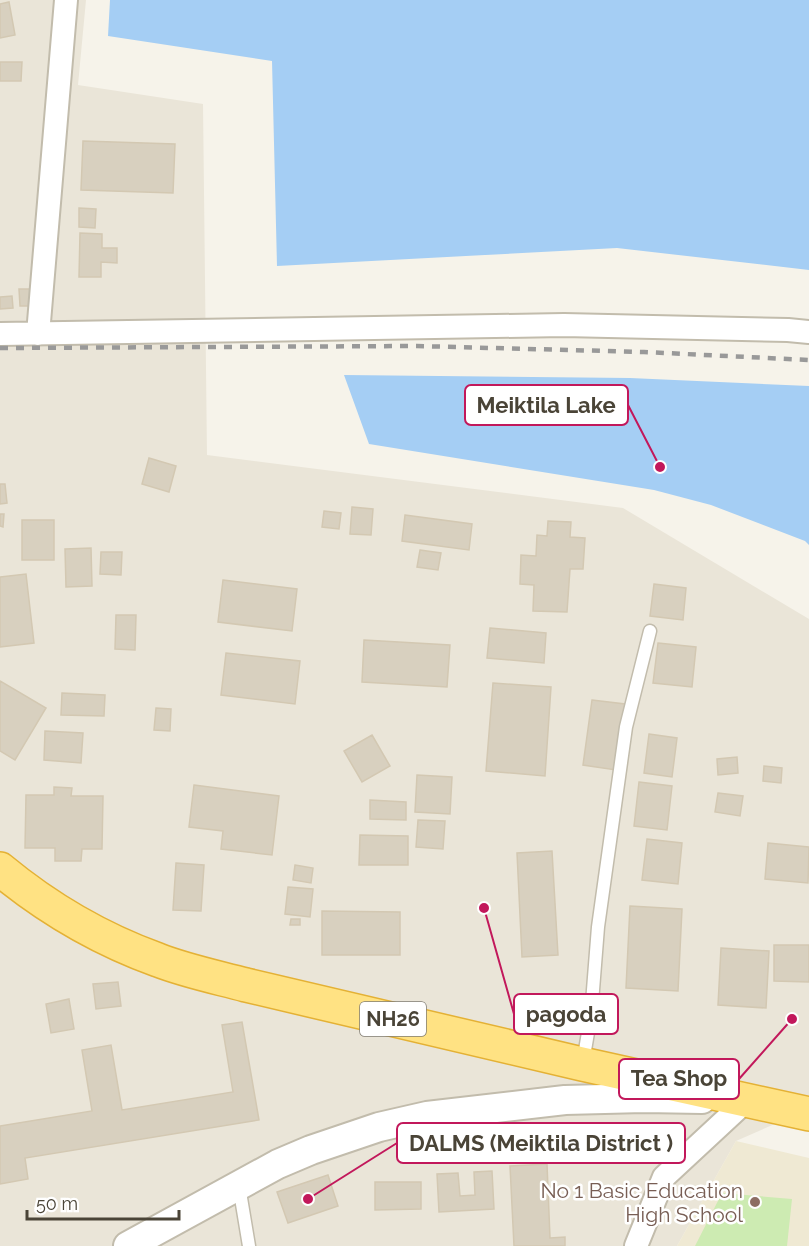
<svg xmlns="http://www.w3.org/2000/svg" width="809" height="1246" font-family="Raleway,sans-serif">
<style>
.residential{fill:#eae5d8}
.education{fill:#efe9d3}
.green{fill:#cdebb2}
.water{fill:#a5cef4}
.building{fill:#d8d0bf;stroke:#d3c8b2;stroke-width:1.5}
.lines{fill:none;stroke-linecap:round;stroke-linejoin:round}
.service-casing{stroke:#c2bcac;stroke-width:15}
.minor-casing{stroke:#c2bcac;stroke-width:26}
.tertiary-casing{stroke:#c2bcac;stroke-width:32}
.trunk-casing{stroke:#e4b135;stroke-width:36}
.service{stroke:#fff;stroke-width:12}
.minor{stroke:#fff;stroke-width:22}
.tertiary{stroke:#fff;stroke-width:28}
.trunk{stroke:#ffe283;stroke-width:33}
.rail{stroke:#999;stroke-width:4.5;stroke-dasharray:8 8;stroke-linecap:butt}
.education-dot{fill:#8d6e63;stroke:#fff;stroke-width:2}
.labels{text-anchor:middle;dominant-baseline:central;stroke-width:5;stroke-linejoin:round;paint-order:stroke}
.shield{fill:#fff;stroke:#807c73;stroke-width:1.5}
.shield-label{font-size:20px;font-weight:bold;fill:#4a4437}
.education-label{font-size:21px;fill:#785e54;stroke:#fff;text-anchor:end}
.leader{fill:none;stroke:#c2185b;stroke-width:2}
.callout-dot{fill:#c2185b;stroke:#fff;stroke-width:2}
.callout{fill:#fff;stroke:#c2185b;stroke-width:2}
.callout-label{font-size:22px;text-anchor:middle;font-weight:bold;fill:#4a4437}
</style>
<rect width="100%" height="100%" fill="#f6f3ea"/>
<path class="residential" d="M0 0H86L78 85 203 104 207 455 623 508 809 619V1109L736 1141 677 1246H0Z"/>
<path class="education" d="M736 1141 809 1158V1246H677Z"/>
<path class="green" d="M722 1193 792 1199 787 1246H695Z"/>
<path class="water" d="M110 0H809V270L617 248 277 266 272 61 108 36Z
M344 375 630 378 809 386V545L805 541 711 505 654 490 369 444Z"/>
<path class="building" d="M9 2 15 35 0 38V4Z
M0 62H22L21 81H0Z
M83 141 175 144 173 193 81 190Z
M79 208 96 209 95 228 79 227Z
M80 233 102 234V248H117V263L101 262V277H79Z
M19 289H32L33 306H20Z
M12 296 13 308 0 309V297Z
M149 458 176 466 169 492 142 484Z
M0 484H5L7 503 0 504Z
M352 507 373 509 371 535 350 534Z
M324 511 341 513 339 529 322 527Z
M0 514H4L3 527 0 526Z
M405 515 472 524 469 550 402 541Z
M22 520H54V560H22Z
M548 521 571 522 570 537 585 538 583 569H570L567 612 533 611 534 585 520 584 521 555 536 556 537 535 547 536Z
M91 548 92 586 66 587 65 549Z
M420 550 441 553 438 570 417 567Z
M101 552H122L121 575 100 574Z
M26 574 34 643 0 647V577Z
M223 580 297 589 292 631 218 622Z
M654 584 686 588 683 620 650 616Z
M116 615H136L135 650 115 649Z
M490 628 546 633 544 663 487 658Z
M364 640 450 645 447 687 362 682Z
M658 643 696 647 692 687 653 683Z
M226 653 300 661 295 704 221 695Z
M0 681 46 708 15 760 0 751Z
M493 683 551 687 545 776 486 771Z
M62 693 105 695 104 716 61 715Z
M592 700 625 704 616 770 583 765Z
M156 708 171 709 170 731 154 730Z
M45 731 83 733 81 763 44 760Z
M649 734 677 738 672 777 644 773Z
M372 735 390 766 362 782 344 751Z
M737 757 738 773 718 775 717 759Z
M764 766 782 768 781 783 763 781Z
M417 775 452 777 450 814 415 812Z
M639 782 672 786 667 830 634 826Z
M194 785 279 796 272 855 221 849 223 831 189 827Z
M54 787 72 788 71 796H103L102 849H82L81 861H55V848H25L26 795H54Z
M718 793 743 796 740 816 715 812Z
M370 800 406 802V820L370 819Z
M418 820 445 821 443 849 416 847Z
M360 835 408 836V865H359Z
M647 839 682 843 678 884 642 880Z
M768 843 809 847 808 883 765 879Z
M552 851 558 955 522 957 517 853Z
M176 863 204 865 201 911 173 910Z
M295 865 313 868 311 883 293 880Z
M288 887 313 889 310 917 285 914Z
M630 906 682 909 678 991 626 988Z
M322 911 400 912V955H322Z
M291 919H300V925H290Z
M774 945H809V982L774 981Z
M721 948 769 951 766 1008 718 1005Z
M118 982 121 1006 96 1009 93 984Z
M69 999 74 1029 51 1033 46 1004Z
M242 1022 259 1120 25 1158 28 1179 0 1184V1126L92 1111 82 1050 111 1045 122 1110 233 1092 222 1025Z
M547 1164 550 1238 565 1237V1246H514L510 1166Z
M492 1171 494 1209 439 1212 437 1174 458 1173 460 1196 475 1195 474 1172Z
M328 1175 338 1206 288 1223 277 1192Z
M375 1182H421V1209L375 1210Z"/>
<g class="lines">
<g class="service-casing">
<path id="service" d="M583 1062 591 1015 598 927 626 727 650 631
M239 1186 249 1246"/>
</g>
<g class="minor-casing">
<path id="minor" d="M0 334 564 325 788 330 809 332
M38 334 66 0
M636 1246 664 1177 747 1100"/>
</g>
<g class="tertiary-casing">
<path id="tertiary" d="M128 1246 278 1164 311 1150 379 1127 427 1116 565 1100 644 1098 702 1099"/>
</g>
<g class="trunk-casing">
<path id="trunk" d="M0 869C47 908 100 939 158 960 186 971 216 977 246 985L582 1064 809 1114"/>
</g>
<use href="#service" class="service"/>
<use href="#minor" class="minor"/>
<use href="#tertiary" class="tertiary"/>
<use href="#trunk" class="trunk"/>
<path class="rail" d="M0 348 417 346 644 352 809 360"/>
</g>
<circle class="education-dot" cx="755" cy="1202" r="6"/>
<g class="labels">
<rect class="shield" x="360" y="1002" width="66" height="34" rx="4.5"/>
<g class="shield-label">
<text x="393" y="1019">NH26</text>
</g>
<g class="education-label">
<text x="743" y="1190">No 1 Basic Education<tspan x="743" dy="24">High School</tspan></text>
</g>
</g>
<path class="leader" d="M660 467L628 405M484 908L514 1014M792 1019L739 1079M308 1199L397 1143"/>
<g class="callout-dot">
<circle cx="660" cy="467" r="6"/>
<circle cx="484" cy="908" r="6"/>
<circle cx="792" cy="1019" r="6"/>
<circle cx="308" cy="1199" r="6"/>
</g>
<g class="callout">
<rect x="465" y="385" width="163" height="40" rx="6"/>
<rect x="514" y="994" width="104" height="40" rx="6"/>
<rect x="619" y="1059" width="120" height="40" rx="6"/>
<rect x="397" y="1123" width="288" height="40" rx="6"/>
</g>
<g class="callout-label">
<text x="546" y="413">Meiktila Lake</text>
<text x="566" y="1022">pagoda</text>
<text x="679" y="1086">Tea Shop</text>
<text x="541" y="1151">DALMS (Meiktila District )</text>
</g>
<path d="M27 1210v9h152v-9" fill="none" stroke="#4a4437" stroke-width="3"/>
<text x="36" y="1210" font-size="18" fill="#4a4437" stroke="#ffffff" stroke-width="4.5" paint-order="stroke">50 m</text>
</svg>
